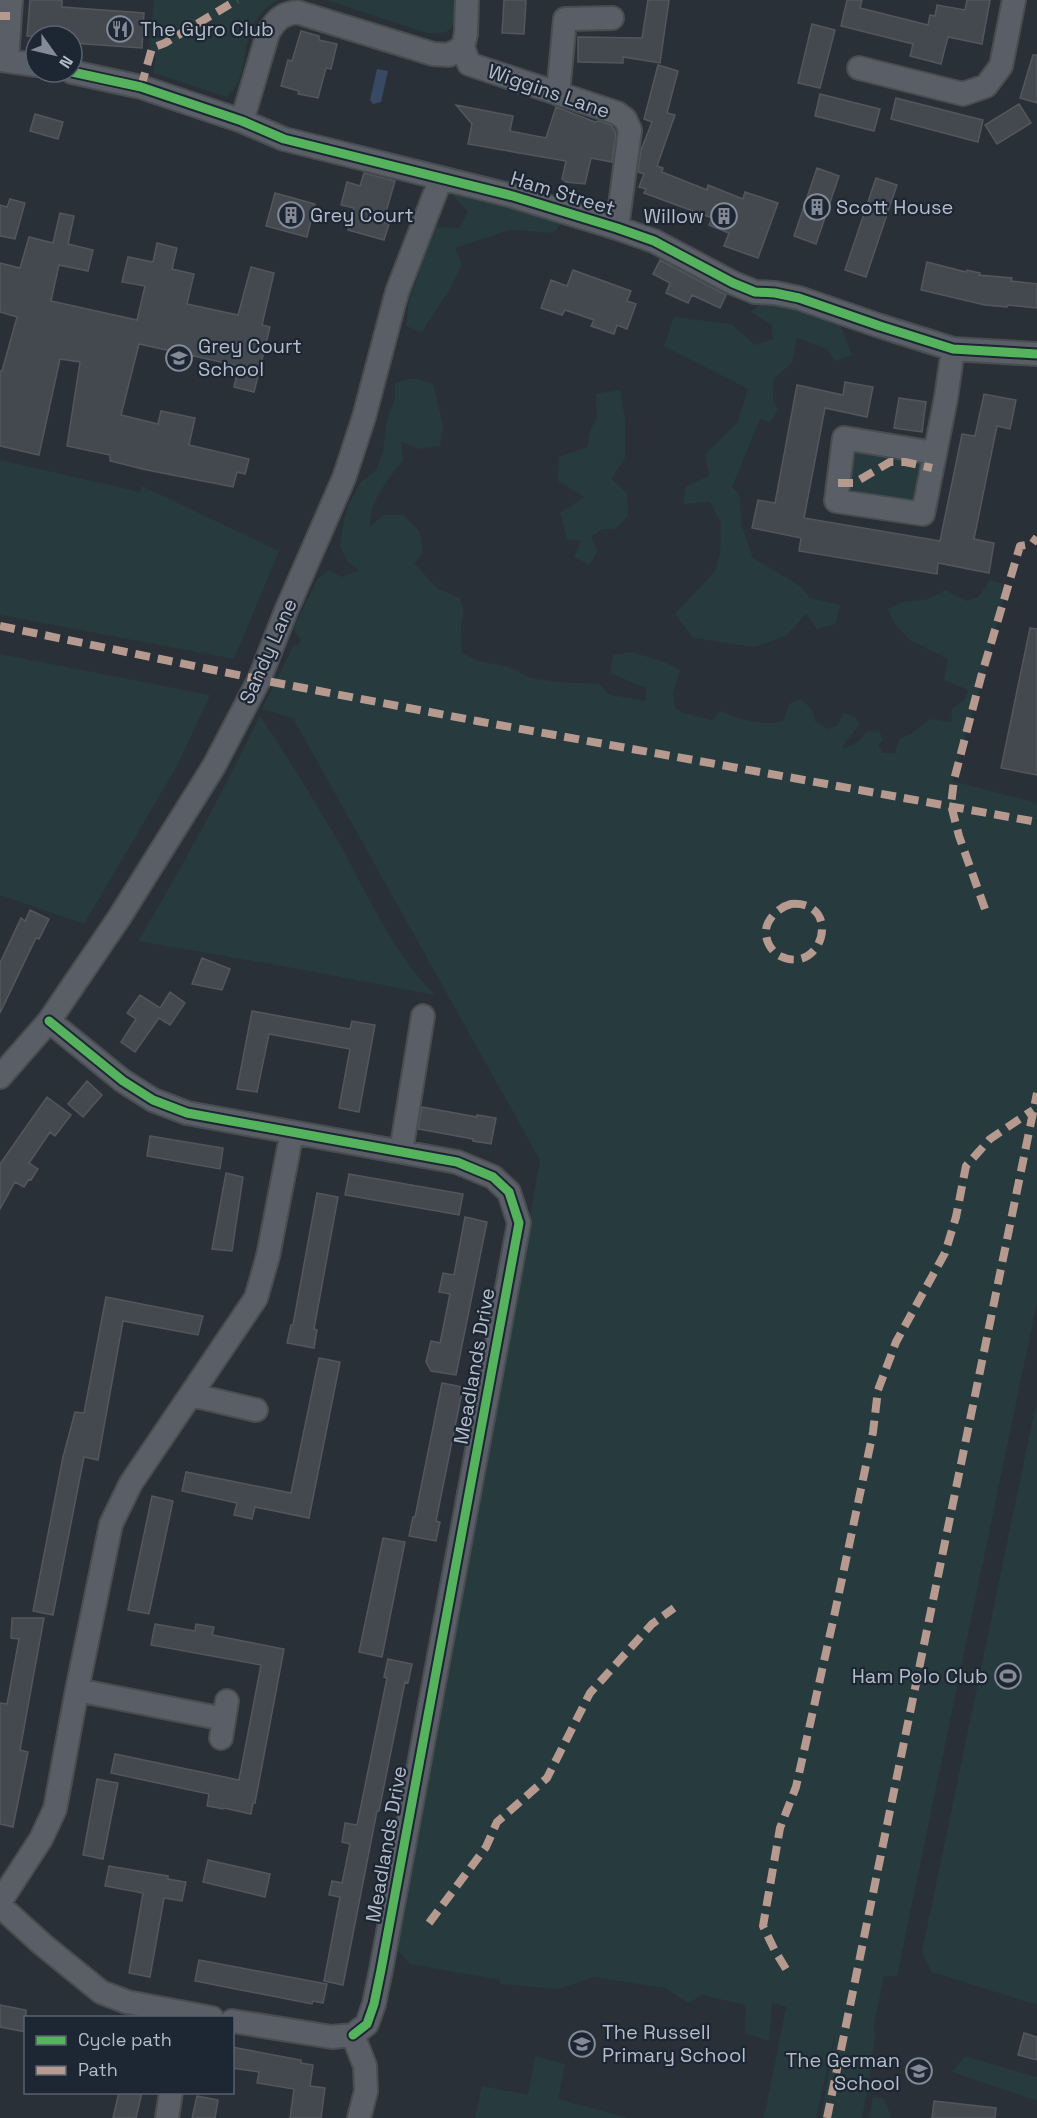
<svg xmlns="http://www.w3.org/2000/svg" width="1037" height="2118" font-family="'Space Grotesk',sans-serif">
<style>
.green{fill:#273a3e}
.water{fill:#384963}
.building{fill:#444950;stroke:#52575f;stroke-width:1.5}
.lines{fill:none;stroke-linecap:round;stroke-linejoin:round}
.minor-casing{stroke:#484c53;stroke-width:26}
.minor{stroke:#5a5e66;stroke-width:22}
.quiet{stroke:#b69a8f;stroke-width:8;stroke-dasharray:15 8;stroke-linecap:butt}
.cycleway-casing{stroke:#1d2633;stroke-width:13}
.cycleway{stroke:#56b35d;stroke-width:9}
.labels{text-anchor:middle;dominant-baseline:central;stroke-width:4.5;stroke-linejoin:round;paint-order:stroke}
.poi-label{font-size:20px;fill:#b4bcc9;stroke:#1d2633;text-anchor:start}
.street-label{font-size:20px;fill:#b4bcc9;stroke:#1d2633}
</style>
<rect width="100%" height="100%" fill="#2a3038"/>
<path class="green" d="M154 0H278C232 26 256 71 227 97L153 73 156 57 149 48Z
M326 0H458C456 25 453 38 424 32Z
M458 188 567 216 554 233 510 230 455 248 462 265 449 290 422 332 406 326 409 299 417 280 411 269 427 229 438 227 459 228 468 212 451 193Z
M767 299 840 324 852 355 835 361 827 349 797 338 792 363 774 378 773 399 778 410 770 422 760 419 732 487 739 494 742 527 753 558 800 586 810 598 840 605 836 624 817 629 806 614 786 636 754 647 693 638 675 614 716 570 720 552 721 523 710 502 683 504 686 486 709 476 705 454 737 423 748 389 664 346 674 317 731 324 755 345 773 339 772 325 751 312Z
M413 378 433 384 443 426 440 446 419 449 401 442 403 460C388 480 369 501 370 527L383 515H404L420 532 423 553 414 563 437 588 460 598 464 611 461 626 462 653 478 661 510 667 530 678 559 682 599 684 610 695 646 701V688L610 673 613 655 632 652 664 662 680 670 673 693 675 709 684 713 712 720 720 711C741 720 760 726 783 721L790 703 801 699 813 711 815 721 828 729 838 725 843 713 854 716 860 724 843 746 845 748 858 742 867 731 879 730 883 740 878 746 883 753H895L899 739 912 733 930 719 951 722 952 709 965 699 968 690 944 680 948 659 910 640 897 627 887 609 905 601 926 600 945 590 967 601 979 596 990 580 1007 585 983 679 952 781 1037 803V1302L897 1976H884L874 2025 875 2035 870 2075 862 2118H821L836 2030 816 2118H764L786 2007 772 2003 769 2041 745 2033 746 2005 702 1995 689 2003 665 1988 594 1977 558 1989 500 1984V1980L410 1964 395 1948 439 1729 540 1160 293 718 262 709 294 645H298L301 640 293 629 317 580 328 570 342 577 359 570 347 561 340 546 344 520 348 505 360 483 376 470 383 452 387 420 395 398V383Z
M620 390 625 420V458L611 479 627 493 628 516 616 529H603L591 537 598 551 589 565 574 556 581 541 567 539 560 513 584 497 558 481 559 457 587 447 591 428 597 419 596 394Z
M856 449 925 462 920 502 850 494 844 486 850 452Z
M0 460 140 492 142 486 279 551 234 659 0 615Z
M0 654 210 695 177 766 84 924 0 895Z
M260 716C289 759 316 803 342 848 369 898 394 954 435 995L304 970 138 941C182 868 222 793 260 716Z
M1037 1399V2005L932 1972 922 1952Z
M535 2056 565 2064 558 2099 629 2118H475L482 2086 528 2095Z
M965 2056 1037 2077V2101L952 2072Z
M873 2097 883 2098 891 2115 890 2118H869Z"/>
<path class="water" d="M377 69 388 71 381 102 373 104 370 100Z"/>
<path class="building" d="M30 0H62V7L144 13 142 48 72 43V36H27Z
M504 0H526L524 34 502 33Z
M648 0H669L660 63 623 57V63L578 62V37L642 38Z
M847 0H862L860 8 928 25 930 15 935 16 937 5 965 10 967 0H990L982 44 948 37 941 64 910 56 913 44 841 26Z
M812 24 835 30 820 88 798 83Z
M301 31 319 36V40L337 44 331 69 326 68 318 98 298 94 299 91 281 86 288 60 292 61Z
M1033 55H1037V103L1020 98Z
M658 65 678 71 667 113 675 115 657 166 663 168 662 172 707 190 708 185 743 199 745 192 778 203 758 258 724 246 729 233 709 225 712 218 644 193 646 189 639 187 644 174 638 172 641 150 652 122 644 119Z
M820 94 880 109 874 131 815 116Z
M896 98 983 120 978 142 891 119Z
M1019 104 1031 123 997 144 985 125Z
M456 105 513 116 510 131 546 138 556 107 595 122 599 121 611 125 616 133 612 162 591 158 585 184 566 182 562 179 566 161 468 144 472 124Z
M35 114 63 122 58 139 30 131Z
M817 168 839 176 816 244 794 236Z
M364 173 395 181 383 222 389 224 384 240 348 230 354 208 341 205 347 182 360 186Z
M876 178 897 185 866 277 845 270Z
M275 193 315 204 307 237 266 226Z
M10 199 25 203 15 239 0 236V205L7 207Z
M60 213 74 216 68 244 93 250 88 271 59 265 51 301 137 320 145 286 122 282 128 257 153 262 157 243 177 248 172 269 194 274 187 304 238 315 251 267 274 273 262 325 270 327 254 392 234 387 239 366 139 344 121 415 158 424 161 411 195 418 189 445 249 459 245 474 237 472 233 487 147 470 110 461V455L67 446 80 362 60 359 39 455 0 446V371H2L17 317 0 312V263L20 268 29 237 53 243Z
M660 260 726 295 720 308 692 295 688 303 666 293 670 283 653 274Z
M927 262 966 272 967 270 980 273 979 275 1012 278 1011 281 1037 284V308L1008 305 1007 307 985 305 921 290Z
M573 270 631 291 627 301 636 304 627 329 617 325 614 334 591 326 594 320 565 310 562 315 541 308 551 280 567 286Z
M845 382 873 387 867 417 825 408 804 518 940 541 962 434 975 436 984 394 1016 400 1010 429 997 426 974 539 994 543 989 573 938 563 937 574 799 551 801 538 752 528 758 500 775 503 797 385 843 395Z
M899 398 926 402 922 432 894 428Z
M1030 628 1037 629V775L1001 768Z
M30 910 49 919 39 939 36 938 0 1013V963L21 918 25 921Z
M202 958 230 969 222 990 192 984Z
M170 992 185 1003 170 1025 159 1018 135 1052 121 1042 136 1019 127 1013 140 995 160 1008Z
M252 1011 350 1029 352 1021 375 1025 359 1112 339 1108 350 1049 290 1038 269 1034 257 1092 237 1089Z
M87 1081 102 1095 83 1117 68 1104Z
M47 1097 71 1115 55 1136 50 1132 29 1163 38 1169 31 1180 29 1179 24 1187 15 1182 0 1209V1164Z
M422 1107 477 1117V1115L496 1118 491 1144 473 1141V1139L418 1129Z
M150 1136 223 1148 220 1169 147 1156Z
M226 1173 243 1177 232 1251 212 1249Z
M349 1174 463 1194 459 1215 345 1195Z
M317 1193 338 1197 314 1329 317 1330 314 1348 287 1343 291 1325H293Z
M465 1217 487 1222 456 1375 431 1371 426 1362 431 1341 440 1343 450 1294 439 1292 443 1273 454 1275Z
M106 1297 203 1316 198 1335 123 1321 98 1460 84 1457 53 1615 33 1611 63 1457 75 1412 84 1413Z
M319 1358 340 1362 309 1518 255 1507 252 1519 234 1515 237 1503 182 1491 186 1472 291 1493Z
M442 1383 463 1387 436 1521 440 1522 436 1541 409 1536 413 1517H415Z
M152 1496 173 1501 149 1614 128 1610Z
M383 1538 405 1542 382 1657 359 1652Z
M12 1618H44L20 1750 28 1752 13 1827 0 1824V1703L7 1704 19 1639 11 1638Z
M155 1624 195 1631 196 1624 214 1627 212 1635 284 1649 255 1803H253L251 1814 224 1808 223 1809 207 1806 209 1794 111 1773 115 1754 239 1780 261 1665 151 1645Z
M388 1659 412 1664 408 1683 405 1682 379 1811H377L343 1985 324 1981 340 1897 329 1895 332 1881 342 1883 350 1844 342 1842 345 1823 357 1825 387 1678 384 1677Z
M97 1779 118 1783 103 1859 83 1855Z
M208 1860 270 1874 265 1897 203 1882Z
M109 1866 168 1876V1879L186 1882 182 1901 164 1898 150 1977 129 1973 143 1893 105 1886Z
M199 1960 327 1984 323 2003 313 2001 312 2004 195 1981Z
M0 2005 26 2010V2032L0 2027Z
M1024 2033 1037 2037V2060L1018 2055Z
M232 2047 301 2060V2063L313 2065 310 2086 325 2088 321 2118H290L294 2089 257 2083 259 2072 232 2068Z
M119 2092H142L136 2118H113Z
M197 2096 218 2100 215 2118H192Z
M934 2101 996 2108 995 2118H932Z"/>
<g class="lines">
<g class="minor-casing">
<path id="minor" d="M463 47 469 64 617 113 625 119 630 130 617 228
M463 47 466 34 467 0
M0 60 36 65
M7 61 11 0
M859 68 963 94 986 86 1001 66 1014 0
M72 72 141 87 242 121 284 139 513 196 617 228 654 241 733 283 755 292 775 293 799 298 880 326 953 349 1037 354
M558 94 565 19 612 18
M242 121 268 33C276 20 281 14 297 12L433 54 449 55 463 47
M934 453 844 438 836 501 923 514 946 398 953 349
M49 1021 123 1081 153 1100 187 1113 457 1162 493 1177 509 1192 519 1223 381 1970 374 2004 367 2024 353 2035
M0 1077 49 1021 119 918 214 766 259 680 286 611 344 478 364 417 397 292 441 178
M401 1152 423 1016
M192 1395 256 1410
M77 1690 224 1719
M221 1738 227 1701
M0 1902 41 1839 55 1809 77 1690 111 1524 131 1483 256 1298 268 1256 292 1132
M0 1906 42 1944 101 1992 127 2002 212 2018
M232 2021 332 2037 353 2035
M353 2035 365 2066 366 2091 359 2118
M167 2118 171 2092"/>
</g>
<use href="#minor" class="minor"/>
<path class="quiet" d="M0 16H10
M141 87 152 48 165 43 237 0
M838 483H854L890 462H905L932 468
M0 626 272 682 477 721 1037 822
M791 904C843 900 823 977 780 956 772 952 766 942 766 933 765 920 779 907 791 904Z
M985 909 959 836 951 805 954 780 981 677 1020 546 1032 544 1037 537
M429 1923 486 1847 497 1822 547 1778 590 1693 652 1624 674 1608
M786 1969 775 1951 763 1926 780 1828 796 1787 835 1612 873 1432 878 1390 896 1342 945 1253 956 1217 966 1166 990 1139 1033 1110
M827 2118 1037 1093"/>
<g class="cycleway-casing">
<path id="cycleway" d="M72 72 141 87 242 121 284 139 513 196 617 228 654 241 733 283 755 292 775 293 799 298 880 326 953 349 1037 354
M49 1021 123 1081 153 1100 187 1113 457 1162 493 1177 509 1192 519 1223 381 1970 374 2004 367 2024 353 2035"/>
</g>
<use href="#cycleway" class="cycleway"/>
</g>
<defs>
<g id="restaurant-ring" transform="scale(1.35)"><circle r="9.5" fill="#1d2633" stroke="#848b96" stroke-width="1.5"/><path d="M-5-6h1v4h1v-4h1v4h1v-4h1v5L-1.5 .5V6h-2V.5L-5-1ZM5-6V6H3V1.5H1.5Q1.5-4 5-6Z" fill="#848b96"/></g>
<g id="building-ring" transform="scale(1.35)"><circle r="9.5" fill="#1d2633" stroke="#848b96" stroke-width="1.5"/><path d="M-4-6H4V6H1V3H-1V6H-4ZM-2.5-4.3h1.7v1.8h-1.7ZM.8-4.3h1.7v1.8H.8ZM-2.5-1h1.7V.8h-1.7ZM.8-1h1.7V.8H.8Z" fill="#848b96"/></g>
<g id="school-ring" transform="scale(1.35)"><circle r="9.5" fill="#1d2633" stroke="#848b96" stroke-width="1.5"/><path d="M0-5L7-2L0 1L-7-2ZM-4 1L0 2.5L4 1V4Q0 6-4 4Z" fill="#848b96"/></g>
<g id="stadium-ring" transform="scale(1.35)"><circle r="9.5" fill="#1d2633" stroke="#848b96" stroke-width="1.5"/><path d="M0-5a6.5 5 0 1 0 0 10a6.5 5 0 1 0 0-10ZM-3.5-1.8h7v3.6h-7Z" fill="#848b96"/></g>
</defs>
<g fill-rule="evenodd">
<use href="#restaurant-ring" x="120" y="29"/>
<use href="#building-ring" x="817" y="207"/>
<use href="#building-ring" x="291" y="215"/>
<use href="#building-ring" x="724" y="216"/>
<use href="#school-ring" x="179" y="358"/>
<use href="#stadium-ring" x="1008" y="1676"/>
<use href="#school-ring" x="582" y="2044"/>
<use href="#school-ring" x="919" y="2071"/>
</g>
<g class="labels">
<g class="poi-label">
<text x="140" y="29">The Gyro Club</text>
<text x="836" y="207">Scott House</text>
<text x="310" y="215">Grey Court</text>
<text x="704" y="216" text-anchor="end">Willow</text>
<text x="198" y="346">Grey Court<tspan x="198" dy="23">School</tspan></text>
<text x="988" y="1676" text-anchor="end">Ham Polo Club</text>
<text x="602" y="2032">The Russell<tspan x="602" dy="23">Primary School</tspan></text>
<text x="900" y="2060" text-anchor="end">The German<tspan x="900" dy="23">School</tspan></text>
</g>
<g class="street-label">
<text transform="translate(549 91) rotate(19)">Wiggins Lane</text>
<text transform="translate(563 193) rotate(17)">Ham Street</text>
<text transform="translate(268 651) rotate(-66)">Sandy Lane</text>
<text transform="translate(474 1366) rotate(-80)">Meadlands Drive</text>
<text transform="translate(386 1844) rotate(-80)">Meadlands Drive</text>
</g>
</g>
<rect x="24" y="2016" width="210" height="78" fill="#1d2633" stroke="#59626f" stroke-width="1.5"/>
<rect x="36" y="2036" width="30" height="9" fill="#56b35d" stroke="#59626f" stroke-width="1.5"/>
<text x="78" y="2046" font-size="18" fill="#b4bcc9">Cycle path</text>
<rect x="36" y="2066" width="30" height="9" fill="#b69a8f" stroke="#59626f" stroke-width="1.5"/>
<text x="78" y="2076" font-size="18" fill="#b4bcc9">Path</text>
<g transform="translate(54 54) rotate(124)"><circle r="28" fill="#1d2633" stroke="#59626f" stroke-width="1.5"/>
<path d="M0-4.5L10 22L0 15L-10 22Z" fill="#848b96"/>
<text y="-9" font-size="16" font-weight="bold" text-anchor="middle" fill="#b4bcc9">N</text>
</g>
</svg>
